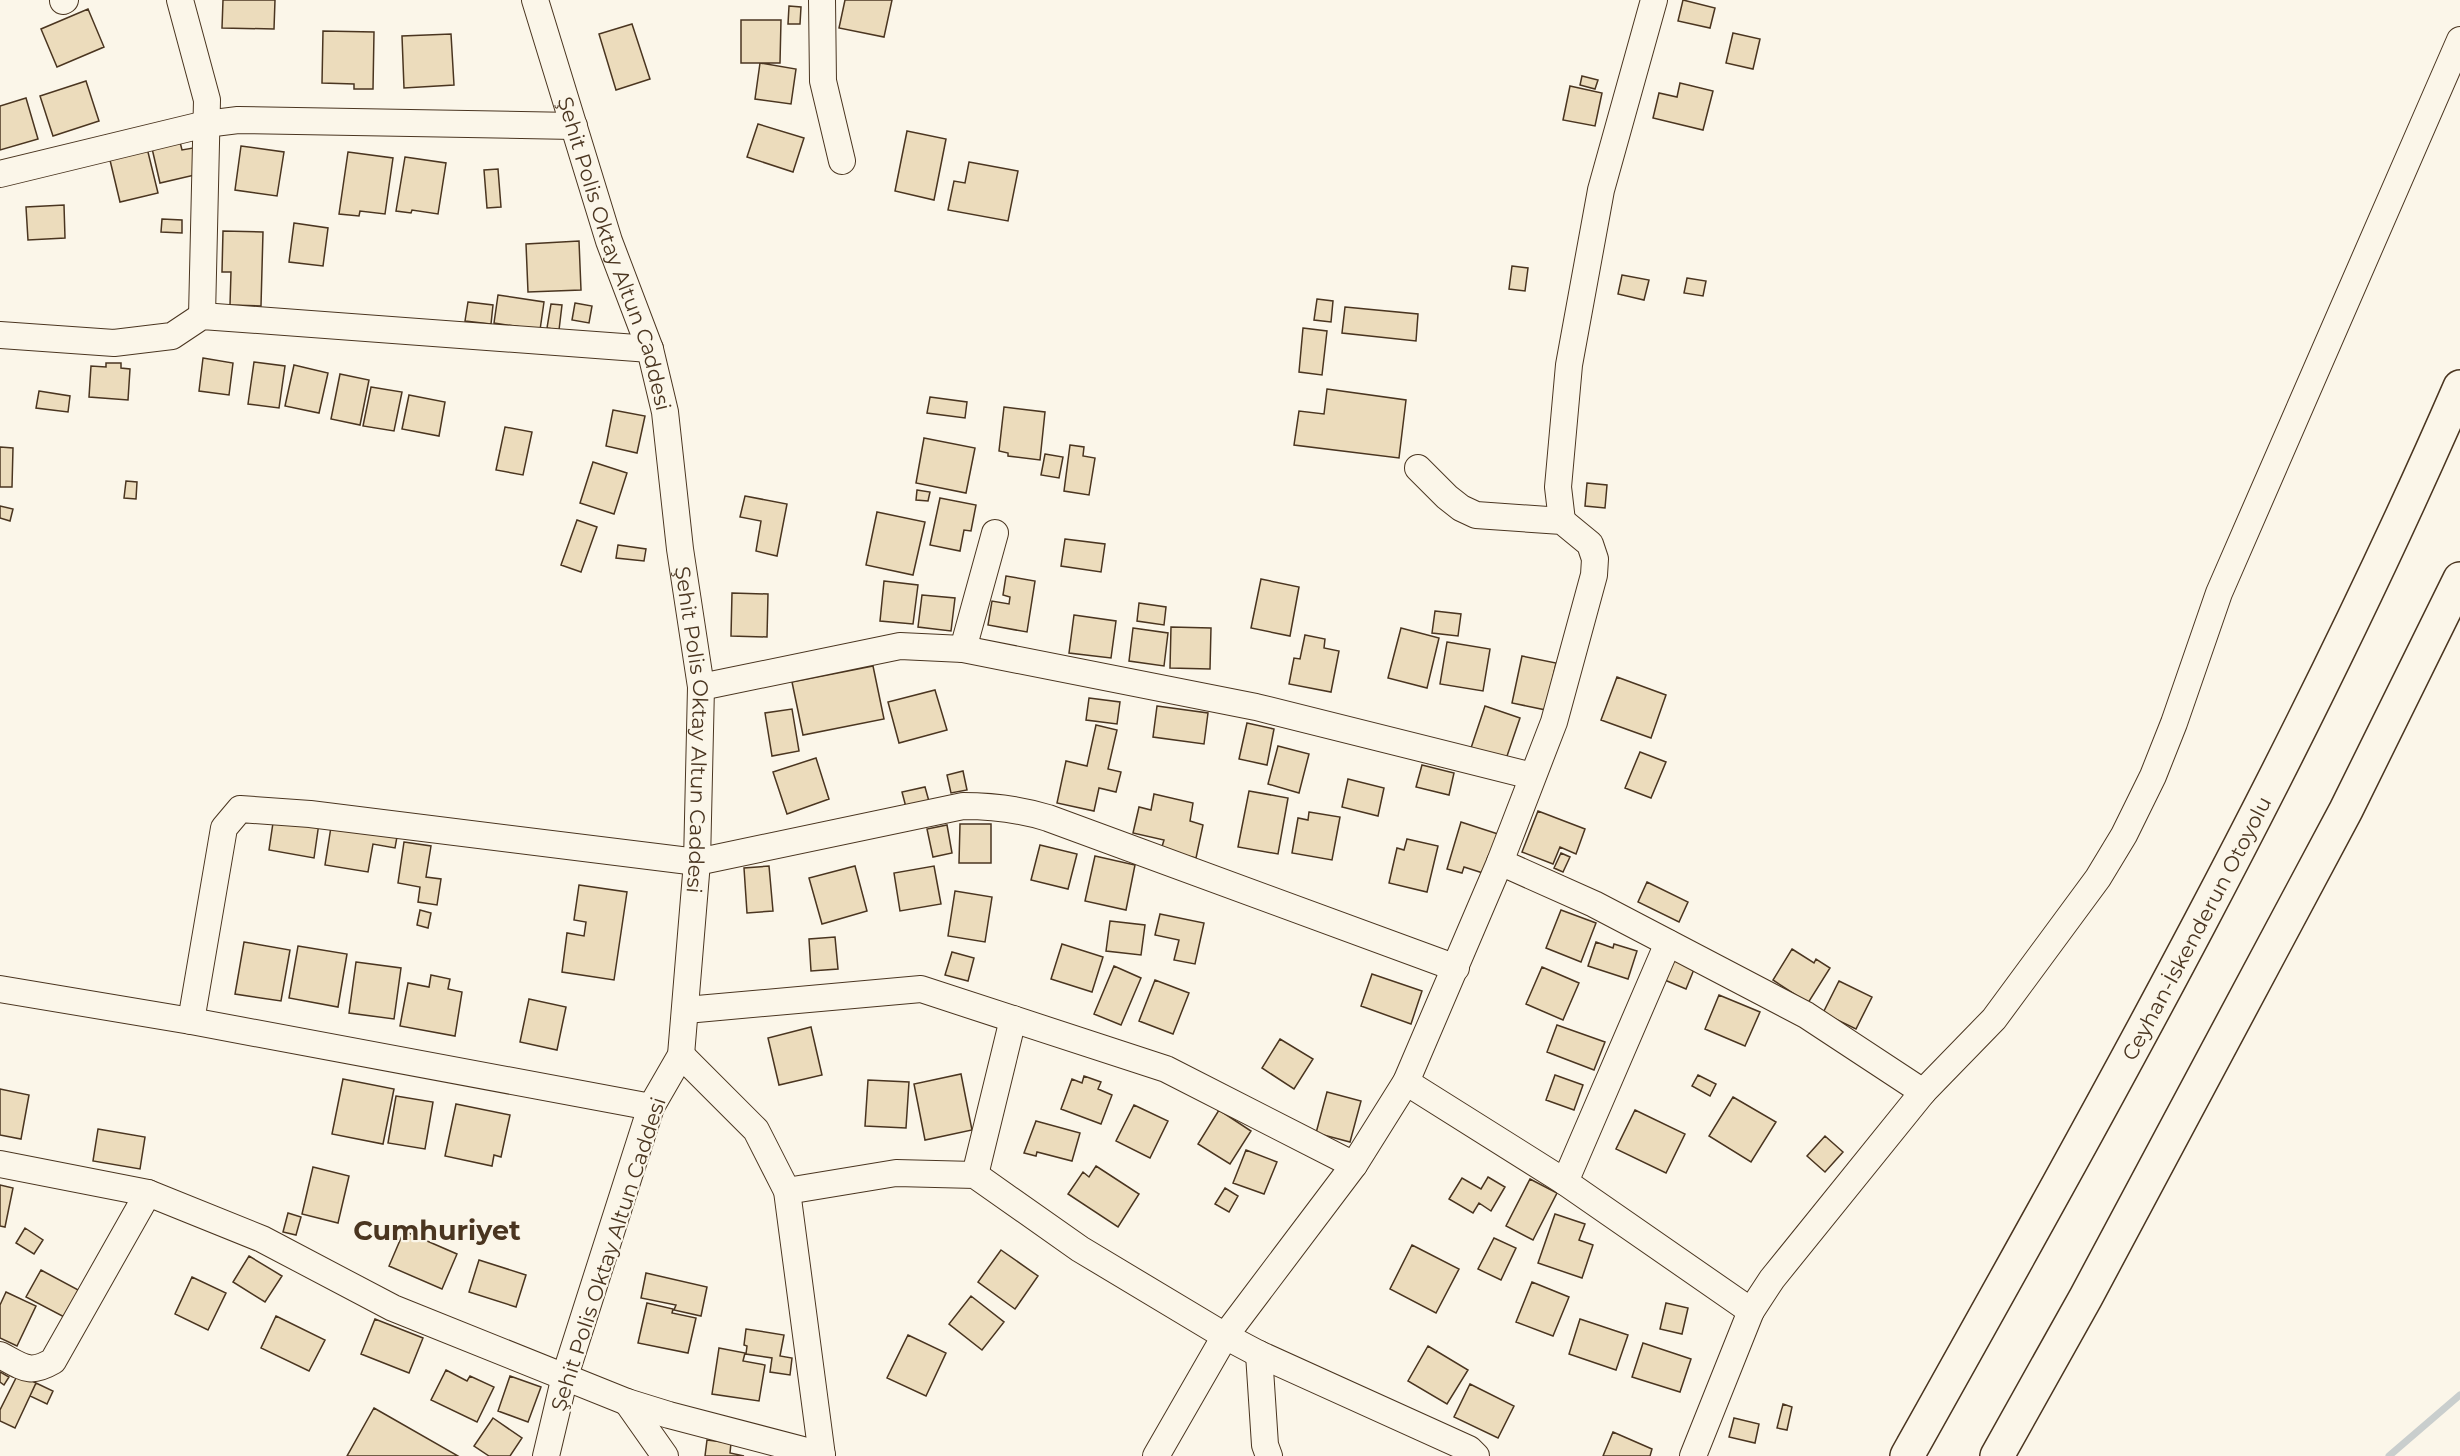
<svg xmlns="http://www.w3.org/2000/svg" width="2460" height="1456" font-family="Montserrat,sans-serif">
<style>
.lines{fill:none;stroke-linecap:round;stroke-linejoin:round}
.stream{stroke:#c9cecd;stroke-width:7}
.building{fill:#ecdcbc;stroke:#4a3520;stroke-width:1.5}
.minor-casing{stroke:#4a3520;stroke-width:28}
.highway-casing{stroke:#4a3520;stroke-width:36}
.minor{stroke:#fbf6e9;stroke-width:26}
.highway{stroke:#fbf6e9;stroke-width:33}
.labels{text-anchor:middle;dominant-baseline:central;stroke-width:4.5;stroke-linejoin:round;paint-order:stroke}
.street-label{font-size:21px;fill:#4a3520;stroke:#fbf6e9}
.district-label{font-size:27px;font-weight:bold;fill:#4a3520;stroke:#fbf6e9}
</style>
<rect width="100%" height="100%" fill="#fbf6e9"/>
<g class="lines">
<path class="stream" d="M2389 1456 2460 1395"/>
</g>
<path class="building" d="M223 0H275L274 29 222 28Z
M845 0H892L884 37 839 28Z
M1683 0 1715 8 1710 28 1678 21Z
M789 6 801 7 800 24H788Z
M88 9 104 47 57 67 41 29Z
M741 20H781L780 63H741Z
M632 24 650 79 616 90 599 34Z
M323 31 374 32 373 89H354V84L322 83Z
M1733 33 1760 39 1753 69 1726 63Z
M451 34 454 85 404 88 402 36Z
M760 63 796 69 791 104 755 99Z
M1582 76 1598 80 1595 89 1580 85Z
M86 81 99 121 53 136 40 96Z
M1680 83 1713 91 1703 130 1653 118 1659 93 1677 97Z
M1570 86 1602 93 1595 126 1563 120Z
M26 98 38 139 0 150V106Z
M758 124 804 138 793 172 747 157Z
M907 131 946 139 934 200 895 191Z
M179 138 182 150 193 148 199 174 160 183 151 144Z
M241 146 284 152 277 196 235 190Z
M147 148 158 193 120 202 109 156Z
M348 152 393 158 385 214 360 211 359 216 339 214Z
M405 157 446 163 438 214 412 210 411 213 396 211Z
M969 162 1018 171 1008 221 948 210 954 181 965 183Z
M498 169 501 207 487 208 484 170Z
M64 205 65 238 28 240 26 207Z
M162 219 182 220V233L161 232Z
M294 223 328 228 323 266 289 262Z
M223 231 263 232 261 306 230 305 231 272H222Z
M579 241 581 290 528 292 526 244Z
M1512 266 1528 268 1525 291 1509 289Z
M1622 275 1649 280 1644 300 1618 294Z
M1687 278 1706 281 1703 296 1684 293Z
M498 295 544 302 540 330 494 323Z
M1317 299 1333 301 1331 322 1314 320Z
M468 302 493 305 491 324 465 321Z
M575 303 592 306 589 323 572 320Z
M551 304 562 305 559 330 547 328Z
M1345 307 1418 314 1416 341 1342 333Z
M1303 328 1327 331 1322 375 1299 372Z
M203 358 233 363 229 395 199 391Z
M254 362 285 366 279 408 248 404Z
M106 363H121V368L130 369 128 400 89 397 91 366 106 367Z
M294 365 328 373 319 413 285 406Z
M340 374 369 380 360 425 331 419Z
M371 387 402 392 394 431 363 426Z
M1327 389 1406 400 1399 458 1294 445 1299 411 1324 414Z
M39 391 70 396 68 412 36 408Z
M409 395 445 402 439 436 402 429Z
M930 397 967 402 965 418 927 413Z
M1004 407 1045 412 1040 460 1008 456V453L999 451Z
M613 410 645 416 637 453 606 446Z
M505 427 532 432 523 475 496 470Z
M924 438 975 448 966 493 916 483Z
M1070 445 1084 447 1083 456 1095 458 1089 495 1064 491Z
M0 447 13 448 12 487H0Z
M1045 454 1063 457 1059 478 1041 475Z
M593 462 627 473 614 514 580 503Z
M126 481 137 482 136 499 124 498Z
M1587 483 1607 485 1605 508 1585 506Z
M917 490 930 492 928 501 916 500Z
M745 496 787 504 777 556 756 551 761 521 740 517Z
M940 498 976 505 971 531 964 530 960 551 930 545Z
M0 506 13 509 10 521 0 518Z
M877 512 925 522 913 575 866 565Z
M577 520 597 527 581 572 561 565Z
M1065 539 1105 544 1101 572 1061 566Z
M618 545 646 549 644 561 616 558Z
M1006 576 1035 581 1027 632 988 625 992 601 1009 604 1010 597 1003 595Z
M1261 579 1299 587 1290 636 1251 628Z
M884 581 918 585 913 624 880 621Z
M732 593 768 594 767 637 731 636Z
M922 595 955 598 951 631 918 627Z
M1139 603 1166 607 1164 625 1137 621Z
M1435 611 1461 614 1458 636 1432 633Z
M1074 615 1116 621 1111 658 1069 653Z
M1171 627 1211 628 1210 669 1170 668Z
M1133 628 1168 633 1164 666 1129 661Z
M1401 628 1439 638 1427 688 1388 678Z
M1305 635 1325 639 1324 648 1339 651 1331 692 1289 684 1294 658 1300 659Z
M1447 642 1490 649 1483 691 1440 684Z
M1522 656 1556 663 1546 710 1512 703Z
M873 666 884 719 803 735 792 682Z
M1617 677 1666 695 1651 738 1601 720Z
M935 690 947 730 899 743 888 702Z
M1089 698 1120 702 1117 724 1086 720Z
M1157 706 1208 713 1204 744 1153 737Z
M1485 706 1520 718 1506 759 1471 748Z
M792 709 799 751 772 756 765 713Z
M1247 723 1274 729 1267 765 1239 759Z
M1096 725 1117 730 1108 769 1121 772 1116 792 1099 788 1094 811 1057 803 1066 761 1087 766Z
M1278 746 1309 754 1299 793 1268 784Z
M1640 752 1666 762 1651 798 1625 788Z
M816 758 829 799 787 814 773 772Z
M1422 765 1454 773 1449 795 1416 787Z
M963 771 967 790 951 793 947 775Z
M1348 779 1384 788 1378 816 1342 807Z
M925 787 930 805 907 811 902 792Z
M1249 791 1288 798 1278 854 1238 847Z
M1154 794 1193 803 1190 821 1203 825 1196 858 1161 850 1164 840 1133 833 1139 807 1151 810Z
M1538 811 1585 829 1576 854 1560 847 1553 864 1522 852Z
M1309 812 1340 817 1332 860 1292 853 1298 818 1308 820Z
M274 816 319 823 314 858 269 850Z
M1461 822 1498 834 1486 874 1464 867 1462 873 1447 869Z
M960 824H991V863H959Z
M947 825 952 853 933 857 927 829Z
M331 827 397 837 395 848 373 844 368 872 325 865Z
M1407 839 1438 846 1427 892 1389 883 1397 848 1404 850Z
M404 842 431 846 426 877 441 879 437 905 418 902 420 887 398 883Z
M1040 845 1077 854 1068 889 1031 880Z
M1561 853 1570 857 1563 872 1554 868Z
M1095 856 1135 865 1126 910 1085 901Z
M769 866 773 911 747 913 744 868Z
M855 866 867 911 822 924 809 878Z
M934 866 941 904 900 911 894 873Z
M1647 882 1688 902 1679 922 1638 902Z
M579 885 627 892 614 980 562 972 567 933 584 936 586 922 574 920Z
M955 891 992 897 985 942 948 936Z
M420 910 431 913 428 928 417 925Z
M1561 910 1596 923 1581 962 1546 948Z
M1160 914 1204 923 1195 964 1174 960 1179 940 1155 935Z
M1110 921 1145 925 1141 955 1106 951Z
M835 937 838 969 811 971 809 939Z
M244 942 290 950 281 1001 235 994Z
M1596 942 1613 948 1614 944 1637 951 1628 979 1588 966Z
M1062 944 1103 957 1092 992 1051 979Z
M298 946 347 954 338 1007 289 998Z
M1792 949 1814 963 1816 959 1830 968 1808 1003 1773 980Z
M1671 951 1697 962 1686 989 1660 978Z
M952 952 974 958 968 981 945 975Z
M356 962 401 968 394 1019 349 1013Z
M1114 966 1141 978 1121 1025 1094 1014Z
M1542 967 1579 983 1563 1020 1526 1004Z
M1372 974 1422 991 1411 1024 1361 1006Z
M431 975 450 979 448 989 462 992 455 1036 400 1026 408 983 429 987Z
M1155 980 1189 993 1173 1034 1139 1021Z
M1839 981 1872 997 1856 1029 1823 1013Z
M1719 995 1760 1012 1745 1046 1705 1029Z
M529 999 566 1007 557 1050 520 1042Z
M1557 1025 1605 1042 1594 1070 1547 1052Z
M811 1027 822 1075 779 1085 768 1038Z
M1280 1039 1313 1059 1294 1089 1262 1068Z
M961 1074 972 1130 925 1140 914 1084Z
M1555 1075 1583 1085 1574 1110 1546 1100Z
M1698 1075 1716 1084 1710 1096 1692 1086Z
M1084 1076 1101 1082 1098 1089 1112 1095 1101 1124 1061 1109 1072 1079 1082 1083Z
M343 1079 394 1089 383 1144 332 1134Z
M868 1080 909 1082 906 1128 865 1126Z
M0 1089 29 1095 21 1139 0 1135Z
M1327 1092 1361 1101 1350 1142 1316 1133Z
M396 1096 433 1102 425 1149 388 1143Z
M1733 1097 1776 1122 1751 1162 1709 1136Z
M456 1104 510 1115 501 1157 494 1155 492 1166 445 1156Z
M1134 1105 1168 1121 1150 1158 1116 1141Z
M1219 1110 1251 1131 1230 1164 1198 1144Z
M1635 1110 1685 1134 1666 1173 1616 1149Z
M1036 1121 1080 1133 1072 1161 1037 1152 1036 1156 1024 1153Z
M98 1129 145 1137 140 1169 93 1161Z
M1825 1136 1843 1152 1825 1172 1807 1156Z
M1246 1150 1277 1162 1264 1194 1233 1183Z
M1096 1166 1139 1194 1118 1227 1068 1194 1083 1172 1089 1177Z
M313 1167 349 1176 338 1223 302 1214Z
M1488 1177 1505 1187 1491 1211 1479 1203 1473 1213 1449 1199 1462 1178 1481 1189Z
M1530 1179 1557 1193 1533 1240 1506 1226Z
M0 1185 13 1188 5 1227 0 1226Z
M1225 1188 1238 1196 1229 1212 1215 1204Z
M288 1213 301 1217 296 1235 283 1232Z
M1555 1214 1585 1224 1579 1240 1593 1245 1582 1278 1538 1263Z
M25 1228 43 1240 34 1254 16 1243Z
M404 1231 457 1254 442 1289 389 1266Z
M1494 1238 1516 1248 1501 1280 1478 1269Z
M1412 1245 1459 1269 1436 1313 1390 1289Z
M1001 1250 1038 1276 1015 1309 978 1282Z
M249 1256 282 1276 265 1302 233 1282Z
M479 1260 526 1275 516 1307 469 1292Z
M41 1270 82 1292 68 1319 26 1297Z
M646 1273 707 1287 701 1316 674 1310 676 1305 641 1298Z
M192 1277 226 1293 208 1330 175 1314Z
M1532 1282 1569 1297 1553 1336 1516 1322Z
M6 1292 36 1306 17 1346 0 1338V1305Z
M971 1296 1004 1322 982 1350 949 1324Z
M647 1303 673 1309 672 1313 696 1318 688 1353 638 1343Z
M1666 1303 1688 1308 1682 1334 1660 1329Z
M276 1316 325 1340 309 1371 261 1348Z
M375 1319 423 1338 409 1373 361 1354Z
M1580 1319 1628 1335 1616 1370 1569 1354Z
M746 1329 784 1335 780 1356 792 1358 790 1375 770 1372 772 1358 746 1354 747 1346 744 1345Z
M908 1335 946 1353 926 1396 887 1378Z
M1643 1343 1691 1359 1680 1392 1632 1377Z
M1428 1346 1468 1370 1447 1404 1408 1381Z
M719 1348 745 1353 743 1361 765 1365 759 1401 712 1394Z
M446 1370 467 1381 470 1376 494 1387 477 1422 431 1400Z
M0 1372 9 1377 4 1385 0 1382Z
M18 1374 36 1383 15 1428 0 1421V1410Z
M510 1376 541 1387 528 1422 498 1411Z
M36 1383 53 1391 47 1404 30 1396Z
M1470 1384 1514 1406 1498 1438 1454 1417Z
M1783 1404 1792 1407 1787 1430 1777 1428Z
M374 1408 458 1456H347Z
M493 1418 522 1438 510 1456H489L474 1446Z
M1734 1418 1759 1424 1755 1443 1729 1437Z
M1613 1432 1652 1449 1650 1456H1603Z
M707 1440 731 1443 730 1453 744 1456H705Z"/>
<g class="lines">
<g class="minor-casing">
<g id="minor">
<path d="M180 0 207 100 202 316"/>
<path id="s1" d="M535 0 609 241 650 349 665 412 680 549 701 687 697 862 681 1055 651 1107 565 1376 546 1456"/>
<path d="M822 0 823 81 842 161"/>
<path d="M63 1 65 0"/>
<path d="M0 174 206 124 238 120 574 126"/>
<path d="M0 335 114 343 172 336 202 316 650 349"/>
<path d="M1562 521 1558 487 1569 365 1601 190 1654 0"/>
<path d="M963 649 995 533"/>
<path d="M701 687 900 646 963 649 1256 707 1532 776"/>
<path d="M1500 862 1594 904 1806 1015 1923 1092"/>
<path d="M0 989 191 1021 651 1107"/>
<path d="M686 1010 921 989 1166 1069 1354 1165"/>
<path d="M191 1021 224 828 240 809 310 814 697 862 963 806C993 806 1019 809 1048 818L1456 968"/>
<path d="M681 1055 756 1130 787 1191 822 1456"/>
<path d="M1406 1082 1565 1182 1751 1311 1693 1456"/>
<path d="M0 1164 148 1193 262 1239 393 1308 627 1402 669 1415 822 1455"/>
<path d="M975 1175 1013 1019"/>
<path d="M1565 1182 1668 943"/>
<path d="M787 1191 896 1173 975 1175 1080 1249 1225 1336 1259 1354 1469 1449 1476 1456"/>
<path d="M1751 1311 1772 1279 1923 1092 1994 1019 2098 878 2124 835 2153 776 2174 723 2219 593 2460 40"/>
<path d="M1259 1354 1265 1445 1269 1456"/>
<path d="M0 1355C23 1367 29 1375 53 1361L148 1193"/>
<path d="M627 1402 665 1456"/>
<path d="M1156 1456 1225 1336 1354 1165 1406 1082 1500 862 1554 722 1594 575 1595 559 1590 544 1562 521 1476 515 1461 508 1447 497 1418 468"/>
</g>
</g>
<g class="highway-casing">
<g id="highway">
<path id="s2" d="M1907 1456C2103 1106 2300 755 2460 387"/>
<path d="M1997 1456 2086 1297 2346 810 2460 579"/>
</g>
</g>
<use href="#minor" class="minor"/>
<use href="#highway" class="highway"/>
</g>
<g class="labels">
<g class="street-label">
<text stroke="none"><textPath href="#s1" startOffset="266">Şehit Polis Oktay Altun Caddesi</textPath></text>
<text stroke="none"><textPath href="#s1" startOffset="752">Şehit Polis Oktay Altun Caddesi</textPath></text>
<text stroke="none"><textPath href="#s2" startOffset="602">Ceyhan-İskenderun Otoyolu</textPath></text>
<text transform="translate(608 1254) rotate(-72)">Şehit Polis Oktay Altun Caddesi</text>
</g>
<g class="district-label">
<text x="437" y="1230">Cumhuriyet</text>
</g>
</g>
</svg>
